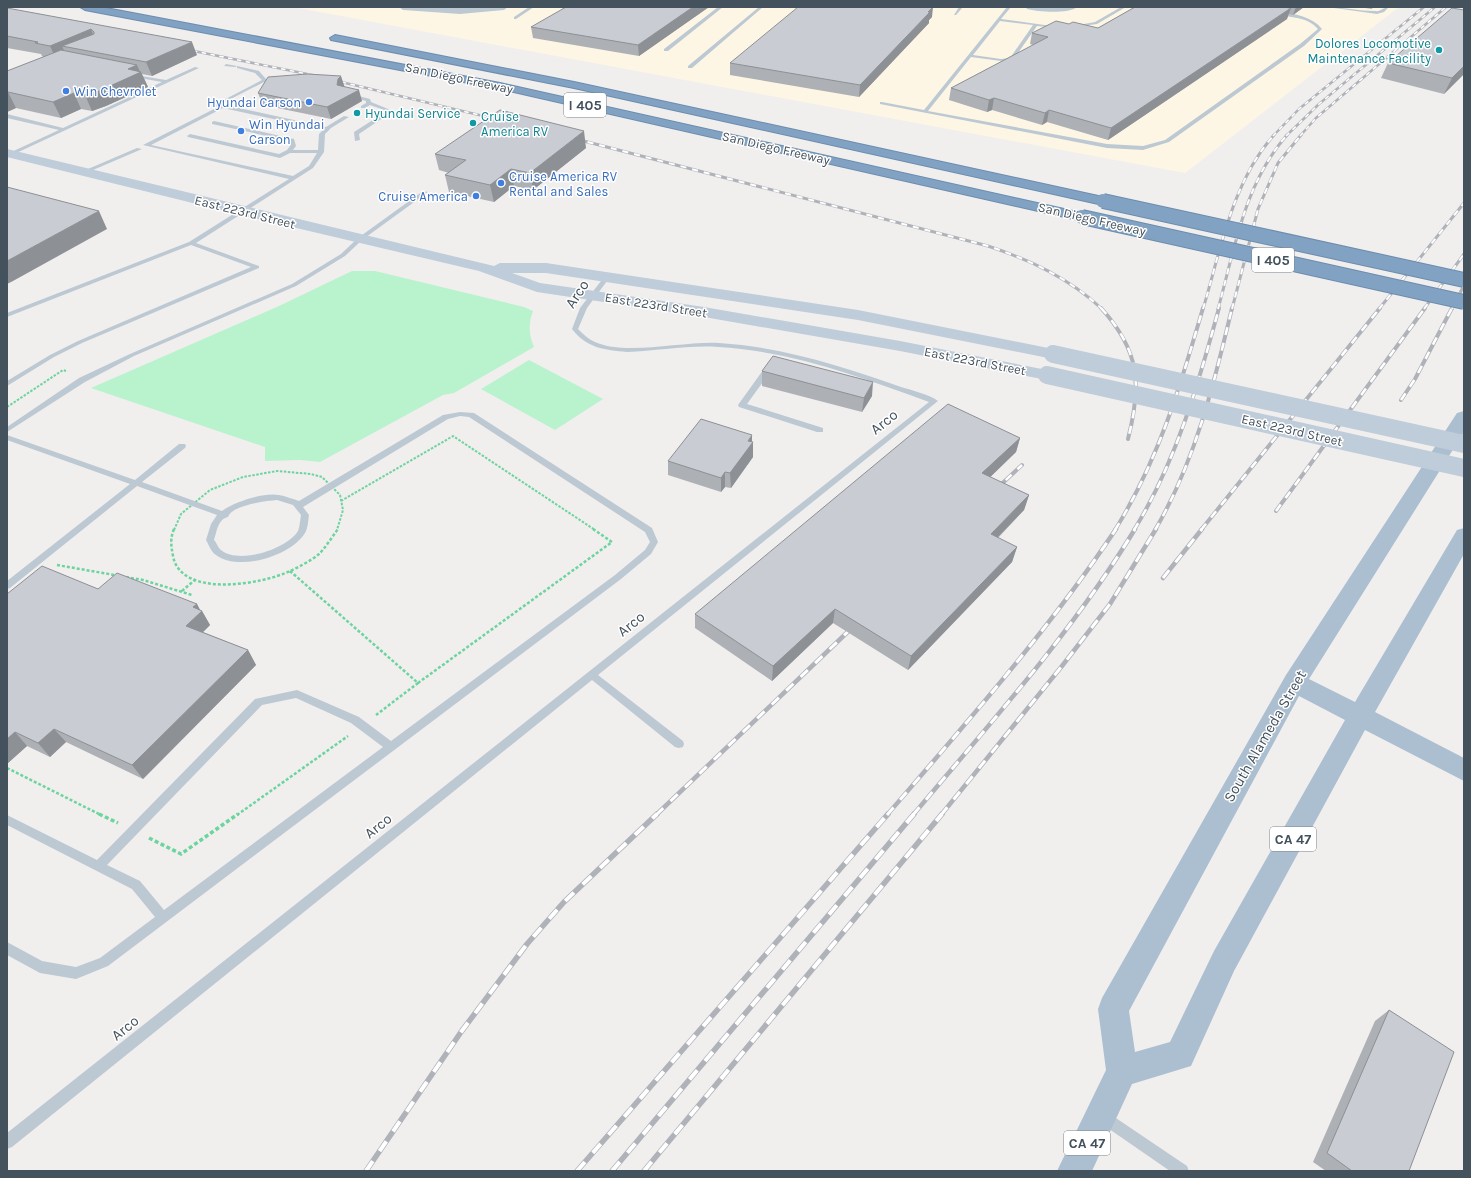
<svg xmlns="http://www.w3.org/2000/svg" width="1471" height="1178" font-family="Karla,sans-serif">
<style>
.commercial{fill:#fef6e5}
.green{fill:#b8f3cd}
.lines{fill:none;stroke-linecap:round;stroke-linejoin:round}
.motorway-casing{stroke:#6c8dae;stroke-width:2}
.path-far2{stroke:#6cd49e;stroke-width:2;stroke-dasharray:2.5 1.5;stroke-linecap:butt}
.path-far1{stroke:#6cd49e;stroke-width:2.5;stroke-dasharray:3 2;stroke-linecap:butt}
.path{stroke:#6cd49e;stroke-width:3.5;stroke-dasharray:4 2.5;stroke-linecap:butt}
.service{fill:#bdc9d2;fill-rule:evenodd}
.minor{fill:#bdc9d2;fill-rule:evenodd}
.tertiary{fill:#bdc9d2;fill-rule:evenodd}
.secondary{fill:#bfccd9;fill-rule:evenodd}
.primary{fill:#abbfd0;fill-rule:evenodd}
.motorway{fill:#81a2c2;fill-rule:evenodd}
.rail-far4-casing{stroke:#afb3b9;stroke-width:2.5}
.rail-far3-casing{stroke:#afb3b9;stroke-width:3}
.rail-far2-casing{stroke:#afb3b9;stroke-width:4}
.rail-far1-casing{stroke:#afb3b9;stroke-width:4.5}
.rail-casing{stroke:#afb3b9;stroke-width:5.5}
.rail-far4{stroke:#fff;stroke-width:1.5;stroke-dasharray:4.5;stroke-linecap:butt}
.rail-far3{stroke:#fff;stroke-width:2;stroke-dasharray:6;stroke-linecap:butt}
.rail-far2{stroke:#fff;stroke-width:2.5;stroke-dasharray:8;stroke-linecap:butt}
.rail-far1{stroke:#fff;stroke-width:3;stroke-dasharray:10;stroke-linecap:butt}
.rail{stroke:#fff;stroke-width:4;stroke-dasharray:12;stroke-linecap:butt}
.motorway-bridge-casing{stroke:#6c8dae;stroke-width:16;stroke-linecap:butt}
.secondary-bridge{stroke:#bfccd9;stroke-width:18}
.motorway-bridge{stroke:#81a2c2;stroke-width:14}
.wall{fill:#adb0b5}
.shaded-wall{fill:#8d9094}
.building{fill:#c9cdd3;stroke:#8d9094}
.culture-dot{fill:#0f9aa8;stroke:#fff;stroke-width:1.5}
.shop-dot{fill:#3f7fe0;stroke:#fff;stroke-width:1.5}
.labels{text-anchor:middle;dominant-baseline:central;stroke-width:3;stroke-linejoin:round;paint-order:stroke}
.far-culture-label{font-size:13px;fill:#0d838f;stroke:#fff;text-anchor:start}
.far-street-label{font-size:13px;fill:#44525d;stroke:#fff}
.far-shop-label{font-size:13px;fill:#366cbe;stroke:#fff;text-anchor:start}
.shield{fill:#fff;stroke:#7c868e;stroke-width:1}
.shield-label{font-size:14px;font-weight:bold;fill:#44525d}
.street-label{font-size:15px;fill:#44525d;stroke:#fff}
</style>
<rect width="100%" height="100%" fill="#f1eeee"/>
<path class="commercial" d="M293 7H1399L1185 173Z"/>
<path class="green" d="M352 271H375L524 307 533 311C528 324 529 335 534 347L454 393 443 395 320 462 300 460 265 461V447L91 388 279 306Z
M529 360 603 399 555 430 481 389Z"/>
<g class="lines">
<g class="motorway-casing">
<path id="motorway" d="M80 7H101L500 83 1082 213 1087 214 1089 217 1087 220 1082 221 500 89 85 10Z
M335 35 574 82 1103 197 1108 198 1110 201 1108 204 1103 205 574 88 331 40 330 38Z"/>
</g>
<path class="path-far2" d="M7 407 63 370 66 371
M341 501 453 436 595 530
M174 530 181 514 210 490 243 477 277 471 311 474 322 477 340 495 343 510 337 530"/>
<path class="path-far1" d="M174 529C170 539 171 545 173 556 181 599 263 584 290 571 299 567 312 560 319 554 326 547 332 537 338 529
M57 565 143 580 192 595
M290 571 418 683 612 542 593 529
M182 591 196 579
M376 715 418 683
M7 768 101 815
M237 815 348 736"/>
<path class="path" d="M99 814 118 823
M149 838 181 854 238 814"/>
<path class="service" d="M529 7H534L516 19H514V17Z
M718 7H723L668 51H664V49Z
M759 7H763L692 68H688V66Z
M959 7H963L956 15H954Z
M1007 7H1011L1001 19 1059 27 1057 28 1037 26 1013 60 1001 61 971 57 928 111 1107 144 1143 146 1165 140 1300 44 1318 29C1308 17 1290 17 1276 15L1275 13C1290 12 1312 16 1322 29L1304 46 1169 142 1143 150 1107 148 880 104V102H882L924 110ZM1000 21 1033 25 1010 58 1001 59 973 55Z
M1121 7H1126L1097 24 1075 27 1073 26 1095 22Z
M1327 7C1343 7 1359 11 1375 11 1381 12 1383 7 1389 7L1384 12 1377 14Z
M226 64 237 66 235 67 224 66Z
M237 66 259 71 266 79 281 81 279 82 266 81 221 104 326 127 344 116 349 117 331 128 325 134 324 152 313 168 196 243 259 266V268L82 343 54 357 7 386V381L50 355 78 341 251 267 191 245 7 317V313L189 242 289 179 143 145 218 107 214 105 262 80 255 73 237 68ZM223 108 323 130 319 134 318 150H293L296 146 294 139 214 121 212 122V124L290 141V146L287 150 279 154 190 134 187 136 188 137 280 158 290 153H317L309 166 293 176 151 145Z
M195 67 199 68 12 155 7 154 59 130 7 118V114L63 128 162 82 129 76V74L166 80Z
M347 93 370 99 371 102 393 111 359 134 360 140 355 141 354 132 387 111 370 105 365 108H361V106L366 103V101L347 95Z
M137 148 142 149 86 173 81 172Z
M423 191 428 192 362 240 345 256 296 286 134 356 85 382 7 432V427L79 378 130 354 292 284 341 254 358 238Z
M605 276 610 277 587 308 578 329C583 334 588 339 595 342 625 356 684 341 719 343 782 347 842 366 901 387 911 390 931 395 938 401L598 675 683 741 684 744 683 747 679 748 675 747 592 680 12 1147 7 1149V1133L929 402C861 377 791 351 718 347 688 345 657 351 627 352 605 350 586 348 572 329L580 308Z
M766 366H769L773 368 747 404 823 428V432H817L739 407 738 405Z
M460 412 474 413 652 528 658 542 651 554 621 579 108 966 76 979 40 973 7 955V942L42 961 76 967 100 958 155 917 132 889 7 825V815L97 860 255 699 297 690 359 717 391 741 615 575 645 550 650 542 645 532 469 417 460 416 448 419 303 507 309 515C308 521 308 528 305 533 291 556 239 572 216 555 211 552 209 545 206 540L211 524 217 515 137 486 10 588 7 589V581L130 484 7 440V435L135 480 179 444H185L186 446 185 448 142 482 222 511C234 502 264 492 279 495 285 496 293 499 299 501L443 415ZM277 500 293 505 301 515C300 520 300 526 298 531 287 549 239 565 221 550 218 548 217 543 214 540 217 531 218 519 228 517 232 505 265 501 277 500ZM296 698 351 723 383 747 164 910 140 881 107 865 262 705Z
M1104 1110 1187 1166 1189 1171H1170L1099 1122 1097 1117 1099 1112Z"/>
<path class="minor" d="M399 7H508L504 10 460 14 403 10Z"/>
<path class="tertiary" d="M1026 7H1077C1070 14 1037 12 1027 9Z"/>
<path class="secondary" d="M7 149 494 266 500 263H546L858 310 1053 349 1059 350 1062 354 1059 358 1053 359 858 320 546 273H512L540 283 704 307 900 341 1047 370 1053 371 1056 375 1053 379 1047 380 900 351 704 317 537 292 479 271 241 215 7 157Z"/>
<path class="primary" d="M1464 411V432L1309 679 1355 702 1457 530 1464 528V554L1375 712 1464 758V781L1365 730 1234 971 1191 1066 1132 1084 1092 1171H1057L1106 1070 1098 1009 1102 998 1286 675 1457 413ZM1299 696 1345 720 1214 951 1170 1042 1135 1052 1129 1011Z"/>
<use href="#motorway" class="motorway"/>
<g class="rail-far4-casing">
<path id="rail-far4" d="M184 49 317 76
M333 80 500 120
M1273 136 1299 109 1424 7
M1286 136 1319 104 1435 7
M1300 136 1316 118 1446 7"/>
</g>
<g class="rail-far3-casing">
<path id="rail-far3" d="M576 139 988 246C1030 260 1069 278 1102 309
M1203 309C1221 249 1232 182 1274 135
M1218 309C1235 248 1244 184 1287 135
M1232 309 1258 209 1278 163 1301 135
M1379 309 1464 203
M1424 309 1464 254
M1452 309 1464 285"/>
</g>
<g class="rail-far2-casing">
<path id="rail-far2" d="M1101 308C1140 351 1142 384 1128 439
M1401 400 1415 379 1452 308
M994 491 1022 465
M1276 511 1425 308
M1115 530C1159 459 1180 387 1203 308
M1134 530C1176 462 1198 385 1219 308
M1155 530C1195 462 1214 384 1232 308
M1201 530 1380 308"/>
</g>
<g class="rail-far1-casing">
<path id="rail-far1" d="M1163 578 1202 529
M656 815 856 624
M887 815C967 722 1048 631 1116 529
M913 815C991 722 1072 633 1135 529
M941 815 1062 666 1110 604 1156 529"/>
</g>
<g class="rail-casing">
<path id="rail" d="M366 1171 461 1032 527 944 564 902 657 814
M577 1171 888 814
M612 1171 914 814
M644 1171 942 814"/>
</g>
<use href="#rail-far4" class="rail-far4"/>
<use href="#rail-far3" class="rail-far3"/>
<use href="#rail-far2" class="rail-far2"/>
<use href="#rail-far1" class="rail-far1"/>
<use href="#rail" class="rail"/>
<g class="motorway-bridge-casing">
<path id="motorway-bridge" d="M1103 201 1464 280
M1082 217 1464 302"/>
</g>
<path class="secondary-bridge" d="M1053 354 1464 444
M1047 375 1464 468"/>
<use href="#motorway-bridge" class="motorway-bridge"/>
</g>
<path class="wall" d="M709 7 639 56 533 38 531 27Z
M1135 7H1304L1293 15 1288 14 1287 19 1108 140 1047 122 1042 125 992 110 987 112 949 100 951 88 1033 45 1030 44 1032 33 1069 24 1098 28Z
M1358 7H1373L1372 9Z
M7 8 197 55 152 76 142 74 148 87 106 106 92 111 81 109 61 118 16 108 7 112V71L44 57 42 56 41 54 7 48Z
M1464 10V74L1444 94 1381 78 1388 63Z
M932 17 929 20V23L859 97 730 75V63Z
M344 86 362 101 331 119 263 105 258 93Z
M586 148 533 190 514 186 494 202 449 192 445 175 449 173 439 170 435 154Z
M762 371 872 396 862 412 762 386Z
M1020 438 1016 452 990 477 1029 495 1024 510 998 538 1017 547 1012 562 908 670 833 623 772 681 695 628V614Z
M752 442H753V457L731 488 725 487 721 492 668 475V461Z
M98 589 197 604 200 610 202 611 210 625 203 632 248 650 256 665 143 779 66 742 50 757 27 746 8 763 7 762V594Z
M1389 1010 1409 1171H1326L1313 1162 1375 1021Z"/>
<path class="shaded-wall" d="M693 7H709L639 56 638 45Z
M933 7 932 17 929 20V23L859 97 860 85Z
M1296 7H1304L1293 15Z
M1291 8 1287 19 1108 140 1111 128Z
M91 29 96 43 62 46 66 55 56 59 50 46Z
M192 42 197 55 152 76 146 62Z
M137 65 140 72H141L148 87 106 106 92 111 85 95 128 69Z
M1464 66V74L1444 94 1452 78Z
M341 76 345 88 337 85 338 79Z
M359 90 362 101 331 119 327 107Z
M8 92 16 108 7 112V93Z
M74 93 81 109 61 118 53 102Z
M994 98 992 110 987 112 989 100Z
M1049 110 1047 122 1042 125 1045 113Z
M584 131 586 148 533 190 530 173Z
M511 169 514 186 494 202 490 185Z
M99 211 107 229 13 281 7 284V261Z
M873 382 872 396 862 412 864 398Z
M752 435V444L753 442V457L731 488 730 473 748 441Z
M1020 438 1016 452 979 488 982 473Z
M725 472V487L721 492V478Z
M1029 495 1024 510 987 548 991 534Z
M1017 547 1012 562 908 670 911 656Z
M197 604 201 612 202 611 210 625 195 640 186 626 193 607Z
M835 609 833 623 772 681 773 666Z
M248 650 256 665 143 779 132 765Z
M54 729 66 742 50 757 38 743Z
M15 732 27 746 8 763 7 761V739Z"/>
<path class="building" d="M566 7H693L638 45 531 27Z
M798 7H933L928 12H930L860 85 730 63Z
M1135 7H1282L1291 8 1111 128 1049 110 1045 113 994 98 989 100 951 88 1048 37 1032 33 1056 21 1069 24 1073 22 1098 28Z
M7 8 192 42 146 62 62 46 94 34V32L91 29 50 46 35 43 38 42 7 36Z
M1452 8 1464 10V66L1452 78 1388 63Z
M61 50 137 65 128 69 141 72 99 91 85 95 74 93 53 102 8 92 7 93V71Z
M307 74 341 76 338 79 337 85 359 90 327 107 258 93 268 77Z
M500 110 584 131 530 173 511 169 490 185 445 175 466 160 435 154Z
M7 187 99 211 7 261Z
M773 356 873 382 864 398 762 371Z
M948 404 1020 438 982 473 1029 495 991 534 1017 547 911 656 835 609 773 666 695 614Z
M701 419 752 435 748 441 753 442 730 473 725 472 721 478 668 461Z
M42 566 98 589 117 573 197 604 193 607 202 611 186 626 248 650 132 765 54 729 38 743 15 732 7 739V594Z
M1389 1010 1454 1052 1409 1171H1352L1327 1153Z"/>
<g class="culture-dot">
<circle cx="1439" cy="50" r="4"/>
<circle cx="357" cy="113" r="4"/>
<circle cx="473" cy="123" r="4"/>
</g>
<g class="shop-dot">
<circle cx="66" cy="91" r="4"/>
<circle cx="309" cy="102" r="4"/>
<circle cx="241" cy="131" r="4"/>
<circle cx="501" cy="183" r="4"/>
<circle cx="476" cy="196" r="4"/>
</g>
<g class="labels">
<g class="far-culture-label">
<text x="1431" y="43" text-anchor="end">Dolores Locomotive<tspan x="1431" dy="15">Maintenance Facility</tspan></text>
<text x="365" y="113">Hyundai Service</text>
<text x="481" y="116">Cruise<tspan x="481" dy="15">America RV</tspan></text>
</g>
<g class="far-street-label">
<text transform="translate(459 78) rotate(12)">San Diego Freeway</text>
<text transform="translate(776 148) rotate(13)">San Diego Freeway</text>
<text transform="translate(245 212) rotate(14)">East 223rd Street</text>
<text transform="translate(1092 219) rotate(13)">San Diego Freeway</text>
<text transform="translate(656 305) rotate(9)">East 223rd Street</text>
<text transform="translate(975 361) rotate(11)">East 223rd Street</text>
<text transform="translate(1292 430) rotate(13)">East 223rd Street</text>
</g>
<g class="far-shop-label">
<text x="74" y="91">Win Chevrolet</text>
<text x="301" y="102" text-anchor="end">Hyundai Carson</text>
<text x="249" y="124">Win Hyundai<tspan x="249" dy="15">Carson</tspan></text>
<text x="509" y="176">Cruise America RV<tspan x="509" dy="15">Rental and Sales</tspan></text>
<text x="468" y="196" text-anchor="end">Cruise America</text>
</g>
<g class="shield">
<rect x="564" y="93" width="42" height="24" rx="3"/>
<rect x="1252" y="248" width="42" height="24" rx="3"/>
<rect x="1270" y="827" width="46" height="24" rx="3"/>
<rect x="1064" y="1131" width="46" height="24" rx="3"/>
</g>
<g class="shield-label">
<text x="585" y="105">I 405</text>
<text x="1273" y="260">I 405</text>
<text x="1293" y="839">CA 47</text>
<text x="1087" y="1143">CA 47</text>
</g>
<g class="street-label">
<text transform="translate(577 294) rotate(-57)">Arco</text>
<text transform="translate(884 422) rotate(-39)">Arco</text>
<text transform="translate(631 624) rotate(-39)">Arco</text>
<text transform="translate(1265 736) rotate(-60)">South Alameda Street</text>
<text transform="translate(378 826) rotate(-39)">Arco</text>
<text transform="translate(125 1028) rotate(-39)">Arco</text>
</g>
</g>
<rect width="1471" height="1178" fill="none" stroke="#44525d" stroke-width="16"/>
</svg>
